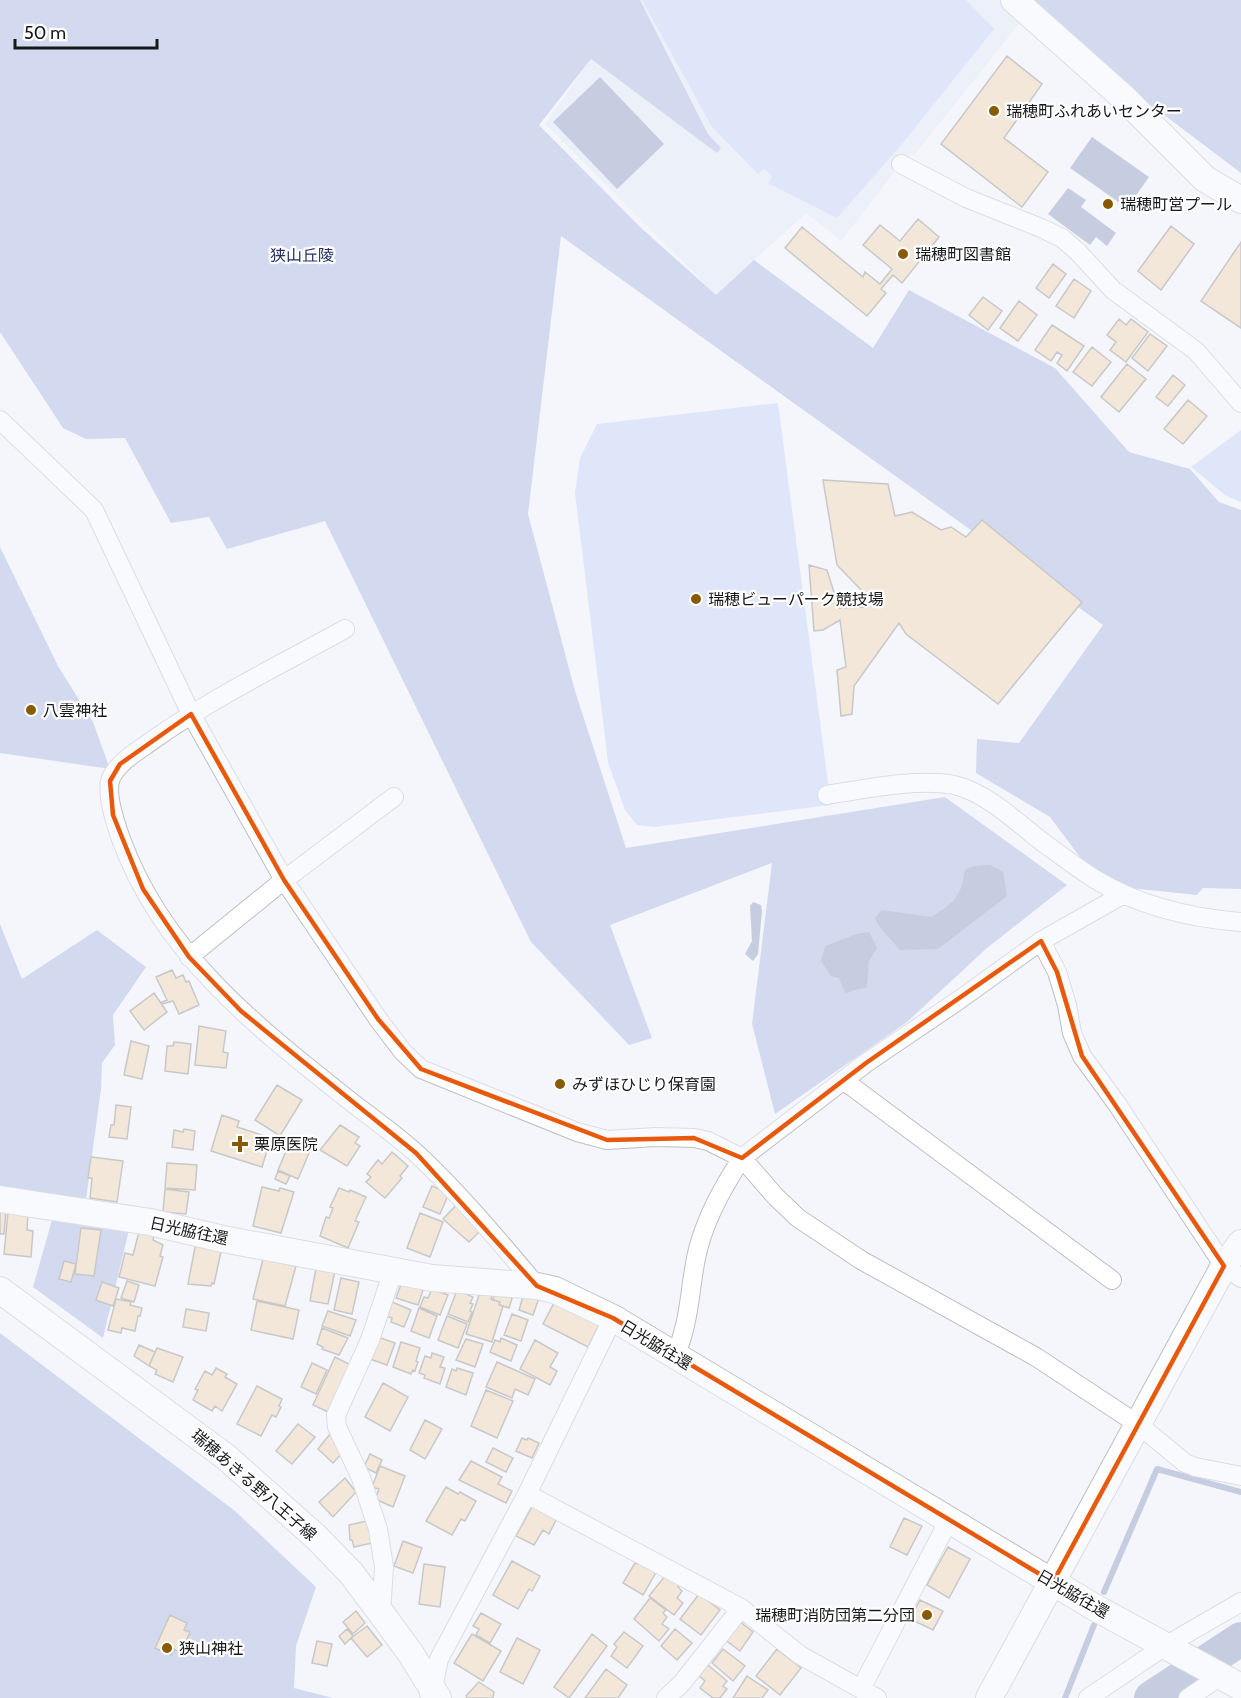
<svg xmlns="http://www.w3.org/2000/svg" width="1241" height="1698" font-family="Cabin,'Noto Sans JP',sans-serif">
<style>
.built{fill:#e3e8f4}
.green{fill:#c6d3f9}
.forest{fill:#aab8e0}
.water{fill:#8e9bc1}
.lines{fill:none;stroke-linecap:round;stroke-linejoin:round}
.stream{stroke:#8e9bc1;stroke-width:6}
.river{stroke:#8e9bc1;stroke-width:34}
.building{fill:#efd4ae;stroke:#94918d;stroke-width:1.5}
.street-casing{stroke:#bdbfc4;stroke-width:20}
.secondary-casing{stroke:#bdbfc4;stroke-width:28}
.street{stroke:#fff;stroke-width:18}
.secondary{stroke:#fff;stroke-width:26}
.marked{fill:none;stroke:#e8590c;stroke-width:4.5;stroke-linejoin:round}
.poi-dot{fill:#885b00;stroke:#fff;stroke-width:2}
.labels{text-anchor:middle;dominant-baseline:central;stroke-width:4.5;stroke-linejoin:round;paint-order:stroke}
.poi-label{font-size:16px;fill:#17181a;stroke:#fff;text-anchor:start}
.park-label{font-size:16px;fill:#233062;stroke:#fff}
.street-label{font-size:16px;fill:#17181a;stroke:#fff}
</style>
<rect width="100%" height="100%" fill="#f4f6fc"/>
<path class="built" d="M640 0H999L1022 20 915 154 907 156 841 241 806 213 716 295 545 124 591 59 718 153 721 147 708 134Z"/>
<path class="green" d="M642 0H966L994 29 902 144 837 218 768 183 772 176 764 169 758 174 712 127Z
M778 403 831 805 654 827 637 825 625 810 608 762 575 493 580 458 597 424Z
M1241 430V502L1225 495 1191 467Z"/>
<path class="forest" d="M0 0H640L708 134 721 148 717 153 591 59 539 125 639 226 716 295 754 260 873 348 909 290 1055 368 1129 452 1190 469 1219 502 1241 510V889L1203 888 1197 895 1101 885 1050 817 976 773 977 739 1019 743 1103 625 561 236 528 514 575 691 626 848 945 797 1067 885 987 948 907 1022 775 1114 752 1024 772 863 610 925 652 1038 629 1045 531 942 325 521 227 549 209 517 171 523 125 438 86 439 63 428 0 332Z
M1033 0H1241V173L1151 105 1086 50Z
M0 547 58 666 93 722 110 769 0 753Z
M0 924 22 979 97 930 146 967 113 1015 115 1045 102 1063 101 1089 86 1200 0 1188Z
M54 1213 129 1230 103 1338 33 1287Z
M0 1333 235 1511 316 1587 296 1646 294 1688 333 1698H0Z"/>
<path class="water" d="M600 77 664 144 617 189 553 122Z
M1092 137 1149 177 1127 208 1070 168Z
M1068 188 1086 200 1081 207 1116 233 1107 246 1096 237 1090 245 1048 214Z
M990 865 1003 872 1007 896 938 949 900 950 879 926 875 918 882 910 931 917C939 912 952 904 957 896 971 874 952 866 990 865Z
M753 902 761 905 762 911 758 954 753 961 745 954 752 941 750 906Z
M869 932 877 948 869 961 867 987 845 993 839 978 831 976 821 961 825 946 857 934Z"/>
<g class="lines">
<path class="stream" d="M1104 1592 1157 1469 1241 1492
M1065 1698 1094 1625"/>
<path class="river" d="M1151 1698 1241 1639"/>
</g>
<path class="building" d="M1007 56 1042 84 1004 138 1048 172 1022 207 941 144Z
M918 219 939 237 902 283 893 275 881 289 886 293 867 316 785 248 802 227 863 277 865 272 880 284 892 269 863 245 880 225 900 241Z
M1171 226 1194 244 1161 290 1138 271Z
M1241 242V328L1201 301Z
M1053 264 1066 274 1049 298 1036 288Z
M1074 279 1091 291 1074 318 1056 306Z
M983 297 1002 311 988 330 969 315Z
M1019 301 1037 315 1018 341 1000 328Z
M1119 319 1126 325 1131 319 1148 332 1126 362 1110 350 1116 342 1107 335Z
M1052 325 1084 346 1067 371 1057 363 1062 355 1057 352 1051 361 1035 350Z
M1150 334 1167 346 1148 371 1132 358Z
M1092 347 1111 362 1092 386 1073 372Z
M1127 364 1146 379 1119 412 1101 397Z
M1173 375 1185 385 1168 406 1156 397Z
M1188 400 1207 416 1183 444 1164 429Z
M823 480 888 484 895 516 912 512 941 530 951 527 966 537 982 520 1082 602 998 704 906 634 899 623 854 686 852 714 841 716 837 670 846 667 840 620 823 630 814 631 809 565 827 570 839 608 868 607 867 596 837 565Z
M172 970 176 978 183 975 186 982 189 981 199 1005 179 1014 173 1001 162 1004V1002L167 1000 156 977Z
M154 993 167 1012 144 1030 130 1011Z
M199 1026 226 1031 223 1052 228 1053 226 1068 195 1065Z
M131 1041 149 1046 142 1079 124 1075Z
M174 1042 191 1044 188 1074 165 1071 167 1046H173Z
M277 1085 302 1100 280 1136 255 1120Z
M116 1105 131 1107 127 1139 109 1137 111 1125H114Z
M222 1115 239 1121 237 1127 262 1135 261 1138 270 1141 262 1167 211 1151Z
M340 1125 359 1137 355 1143 360 1146 347 1166 320 1150Z
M184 1129 195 1131 193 1150 172 1147 174 1130 183 1132Z
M289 1144 309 1153 298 1179 278 1170Z
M392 1152 408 1166 400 1176 402 1178 385 1198 366 1182 371 1177 367 1174 378 1160 382 1164Z
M91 1157 123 1161 117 1202 90 1198 92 1178H88Z
M167 1163 197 1165 195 1190 165 1188Z
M278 1171 290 1176 286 1184 275 1179Z
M432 1186 449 1193 440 1214 423 1207Z
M262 1187 279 1191 280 1188 294 1192 281 1233 253 1226Z
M339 1188 349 1192 350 1190 366 1197 355 1221 359 1222 348 1248 320 1236 326 1217 329 1218 333 1208 330 1207Z
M165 1189 189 1192 186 1214 163 1212Z
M459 1202 483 1228 469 1242 443 1219Z
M0 1209 6 1210 4 1234H0Z
M8 1212 28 1214 27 1230 33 1231 31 1257 4 1254Z
M420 1213 443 1222 430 1257 407 1248Z
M81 1228 101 1230 94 1276 75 1274Z
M139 1232 154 1236 153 1240 163 1245 160 1256 163 1257 155 1286 119 1277 125 1253 133 1255Z
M196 1242 222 1247 214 1284 212 1283 211 1286 188 1284Z
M263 1259 296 1266 285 1306 253 1299Z
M64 1261 76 1264 71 1282 59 1279Z
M316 1268 335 1271 328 1304 310 1301Z
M341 1278 359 1282 352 1314 334 1310Z
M127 1281 139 1285 134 1302 121 1298Z
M102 1282 119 1288 113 1306 96 1300Z
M402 1282 423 1290 418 1305 396 1298Z
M432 1289 448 1295 440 1315 420 1307 424 1297 428 1298Z
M457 1290 473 1297 470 1303 473 1304 470 1311 472 1312 468 1322 448 1314Z
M480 1292 492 1296 491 1299 500 1302 499 1305 503 1306 492 1342 466 1334Z
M495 1292H514L509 1308 499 1305 500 1302 493 1300Z
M524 1293 539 1298 533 1315 519 1310Z
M116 1299 131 1302 130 1305 142 1308 140 1316H138L135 1331 122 1328 121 1333 108 1330Z
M257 1301 299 1310 293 1339 251 1330Z
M555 1301 600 1323 588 1347 543 1324Z
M392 1302 411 1310 404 1327 391 1322 392 1318 387 1316Z
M419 1308 437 1316 429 1338 411 1331Z
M186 1309 209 1313 206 1331 183 1327Z
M328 1311 356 1320 350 1336 322 1326Z
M512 1314 528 1320 521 1341 504 1335Z
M447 1316 467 1324 458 1348 438 1340Z
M322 1328 348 1338 339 1355 322 1349 323 1347 317 1344Z
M378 1337 395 1343 387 1365 370 1359Z
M501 1338 517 1345 511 1361 490 1352 495 1340 500 1342Z
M466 1339 483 1344 475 1367 456 1360Z
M535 1340 558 1353 550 1367 557 1371 550 1385 520 1369Z
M401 1342 420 1348 416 1361 418 1362 415 1371 413 1370 411 1374 393 1367Z
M139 1345 155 1352 149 1366 134 1356Z
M157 1348 183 1357 173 1382 155 1374 157 1370 149 1366Z
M432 1353 444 1357 440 1367 445 1368 440 1384 424 1378 425 1375 419 1373 425 1356 431 1358Z
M335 1357 351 1365 330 1413 313 1405Z
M497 1362 535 1379 528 1395 515 1389 512 1398 486 1387Z
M312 1363 327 1370 316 1394 301 1387Z
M216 1368 227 1374 225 1377 237 1384 222 1411 215 1406 212 1411 193 1400 198 1390 195 1389 205 1371 212 1375Z
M457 1368 473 1373 466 1395 446 1387 452 1369 456 1371Z
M383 1383 408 1397 390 1431 365 1417Z
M257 1386 282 1399 279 1406 281 1407 276 1417 272 1415 261 1436 237 1424Z
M486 1390 513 1401 497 1438 471 1426Z
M425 1420 442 1429 425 1459 410 1450Z
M298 1424 315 1437 292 1464 276 1451Z
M330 1434 344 1451 333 1463 318 1449Z
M522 1438 527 1440 528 1438 539 1443 532 1458 516 1451Z
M493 1448 513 1458 506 1472 486 1462Z
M370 1454 382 1460 376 1473 364 1467Z
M471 1461 502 1477 498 1484 512 1491 506 1503 459 1480Z
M380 1466 405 1476 393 1507 375 1499 379 1489 372 1487Z
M345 1478 356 1492 333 1517 319 1502Z
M446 1487 458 1494 460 1492 476 1501 465 1521 461 1519 452 1535 426 1521Z
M533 1505 557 1518 549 1534 543 1530 534 1545 516 1536Z
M904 1518 922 1526 907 1555 890 1547Z
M367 1521 372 1543 354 1547 352 1540H350L349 1525Z
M403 1541 422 1548 413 1573 394 1566Z
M948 1547 970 1559 949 1598 927 1585Z
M641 1558 658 1569 643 1595 623 1583 635 1563 638 1564Z
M512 1561 540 1576 532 1591 529 1589 518 1609 493 1595Z
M424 1564 445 1567 440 1607 419 1604Z
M669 1571 683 1581 678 1587 682 1591 677 1598 683 1603 674 1615 649 1596Z
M699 1594 720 1610 701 1635 680 1619Z
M650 1598 666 1610 663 1613 667 1617 662 1624 669 1629 659 1641 634 1619Z
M920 1600 943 1611 933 1630 910 1619Z
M356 1611 365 1623 353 1634 343 1622Z
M481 1613 501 1624 490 1643 476 1635 479 1629 473 1626Z
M170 1615 187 1623 184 1630 190 1632 181 1653 174 1649 171 1655 155 1648Z
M739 1621 753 1632 740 1651 724 1639Z
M367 1626 382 1645 367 1657 351 1638Z
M347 1629 353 1636 345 1644 339 1636Z
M675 1629 692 1643 677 1660 661 1646Z
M624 1632 643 1646 627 1668 611 1656 617 1647 614 1644Z
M472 1634 501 1651 483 1681 454 1663Z
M592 1634 607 1646 569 1698 554 1687Z
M517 1638 540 1650 523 1684 500 1672Z
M317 1641 332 1644 327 1666 312 1663Z
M723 1649 745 1666 733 1681 712 1663Z
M777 1649 801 1668 780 1695 756 1676Z
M708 1665 727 1681 723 1686 727 1689 720 1698H713L700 1688 705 1681 699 1676Z
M606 1669 627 1685 618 1698H585Z
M747 1676 768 1690 762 1698H733Z
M479 1682 494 1692 493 1698H467L466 1696Z"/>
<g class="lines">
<g class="street-casing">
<path id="street" d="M901 164 966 198 1041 228 1062 238 1078 252 1113 290 1196 351 1241 403
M0 420 94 510 191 714 284 880 378 1019 403 1052 421 1069 577 1132 607 1140 656 1137 694 1138 708 1141 742 1158 776 1197 798 1218 861 1260 1036 1357 1139 1425 1185 1463 1195 1467 1241 1476
M345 629C280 665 214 697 153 740 138 751 119 761 111 778 105 792 116 825 121 839 162 952 254 1025 345 1097 369 1116 395 1134 417 1154 461 1195 499 1241 537 1286
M827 795C864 789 917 778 954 785 986 792 1019 824 1045 844 1061 855 1077 868 1093 878 1138 906 1190 918 1241 922
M1041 941 1057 972 1067 1005 1072 1033 1082 1056 1117 1104 1224 1266 1241 1278
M189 957 284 880 394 797
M843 1080 1112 1280
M675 1356C690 1321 689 1294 696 1258 703 1223 722 1188 742 1158L866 1063 959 1000 1041 941 1124 894
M527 1494 741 1608 800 1655 877 1698
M381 1613 384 1567 378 1529 361 1478 337 1427 336 1415 370 1340 393 1271
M861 1689 949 1520
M429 1694 433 1688 439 1659 527 1494 613 1318
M666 1698 682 1683 741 1608
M1088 1698 1165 1646 1241 1602
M1188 1698 1221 1676"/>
</g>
<g class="secondary-casing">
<path id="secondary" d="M1014 0 1123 97 1205 179 1241 200
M0 1199 150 1222 223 1239 432 1278 537 1286 555 1290 613 1318 1094 1607 1241 1687
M0 1290 226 1457 316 1537 351 1573 381 1613 411 1654 438 1698
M989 1698 1224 1266 1241 1243"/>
</g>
<use href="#street" class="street"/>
<use href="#secondary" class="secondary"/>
</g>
<path d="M0 0H1241V1698H0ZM191 714 284 880 378 1019 421 1069 607 1140 694 1138 742 1158 866 1063 1041 941 1057 972 1082 1056 1224 1266 1053 1582 613 1318 537 1286 416 1153 241 1011 189 957 143 889 113 815 110 781 120 764Z" fill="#f4f6fc" fill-opacity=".55" fill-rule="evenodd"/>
<path class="marked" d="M191 714 284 880 378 1019 421 1069 607 1140 694 1138 742 1158 866 1063 1041 941 1057 972 1082 1056 1224 1266 1053 1582 613 1318 537 1286 416 1153 241 1011 189 957 143 889 113 815 110 781 120 764Z"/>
<g class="poi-dot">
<circle cx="994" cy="111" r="6"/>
<circle cx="1108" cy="204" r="6"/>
<circle cx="903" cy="254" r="6"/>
<circle cx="696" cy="599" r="6"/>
<circle cx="31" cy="710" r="6"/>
<circle cx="560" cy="1084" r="6"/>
<path d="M237 1135h6v6h6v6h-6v6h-6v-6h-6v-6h6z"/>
<circle cx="927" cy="1615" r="6"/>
<circle cx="167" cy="1648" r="6"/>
</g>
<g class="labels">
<g class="poi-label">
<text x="1006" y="111">瑞穂町ふれあいセンター</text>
<text x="1120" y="204">瑞穂町営プール</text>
<text x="915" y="254">瑞穂町図書館</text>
<text x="708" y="599">瑞穂ビューパーク競技場</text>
<text x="43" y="710">八雲神社</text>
<text x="572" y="1084">みずほひじり保育園</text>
<text x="254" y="1144">栗原医院</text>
<text x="915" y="1615" text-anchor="end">瑞穂町消防団第二分団</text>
<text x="179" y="1648">狭山神社</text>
</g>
<g class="park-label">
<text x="302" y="255">狭山丘陵</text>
</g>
<g class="street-label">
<text transform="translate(189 1231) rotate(12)">日光脇往還</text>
<text transform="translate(656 1345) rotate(31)">日光脇往還</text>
<text transform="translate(254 1485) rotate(41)">瑞穂あきる野八王子線</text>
<text transform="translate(1073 1594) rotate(30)">日光脇往還</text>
</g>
</g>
<path d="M15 39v9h142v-9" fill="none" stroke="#17181a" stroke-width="3"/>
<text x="24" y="39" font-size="18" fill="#17181a" stroke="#ffffff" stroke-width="4.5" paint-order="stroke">50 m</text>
</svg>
